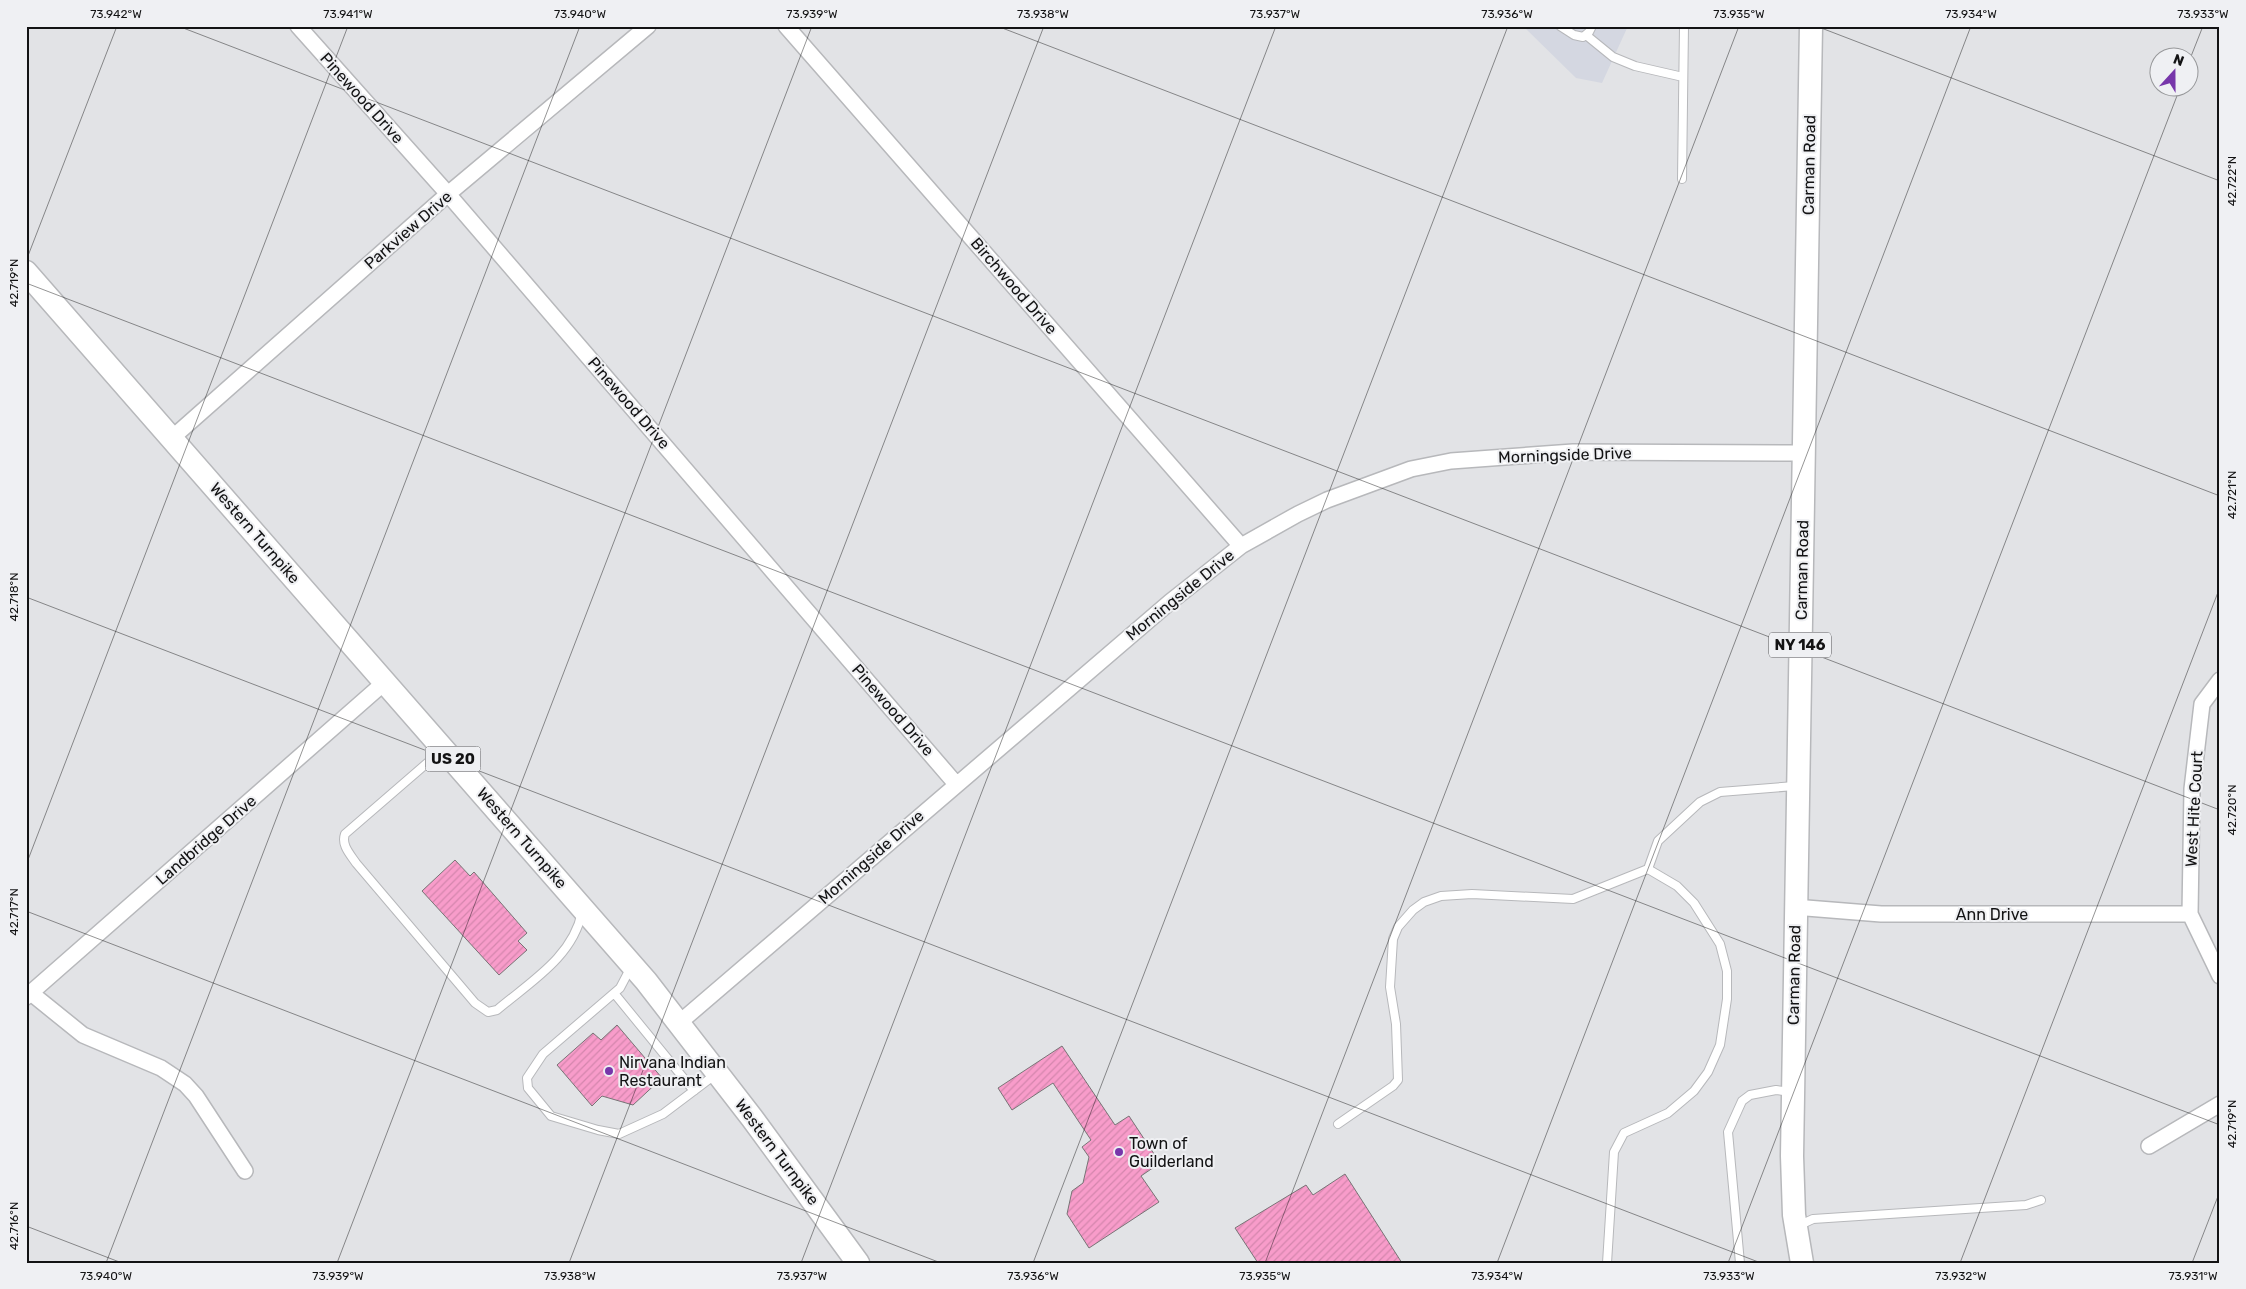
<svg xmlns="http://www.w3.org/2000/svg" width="2246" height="1289" font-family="Rubik,sans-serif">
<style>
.built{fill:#d4d7e1}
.building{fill:url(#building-hatch);stroke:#787476}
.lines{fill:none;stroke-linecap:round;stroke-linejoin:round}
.lane-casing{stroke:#b7b8bb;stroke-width:10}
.street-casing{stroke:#b7b8bb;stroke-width:18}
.primary-casing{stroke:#b7b8bb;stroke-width:25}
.lane{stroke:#fff;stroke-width:8}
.street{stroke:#fff;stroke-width:15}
.primary{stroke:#fff;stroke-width:22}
.ticks{fill:none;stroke:#131314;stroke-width:1;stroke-opacity:0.45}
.poi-dot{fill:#7736aa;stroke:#eff0f3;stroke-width:2}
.labels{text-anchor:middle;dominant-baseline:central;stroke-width:4;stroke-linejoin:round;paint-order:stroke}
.shield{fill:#eff0f3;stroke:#555557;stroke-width:1}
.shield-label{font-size:15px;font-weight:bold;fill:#131314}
.street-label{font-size:16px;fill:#131314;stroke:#eff0f3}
.poi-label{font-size:16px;fill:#131314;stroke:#eff0f3;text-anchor:start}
.neatline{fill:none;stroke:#131314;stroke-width:2}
.ticks-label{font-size:12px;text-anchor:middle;fill:#131314}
</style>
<defs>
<pattern id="building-hatch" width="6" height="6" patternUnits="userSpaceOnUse" patternTransform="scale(1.25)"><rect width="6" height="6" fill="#f89cca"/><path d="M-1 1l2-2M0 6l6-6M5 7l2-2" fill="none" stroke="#d486ad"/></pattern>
</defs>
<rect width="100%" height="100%" fill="#e2e3e6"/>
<path class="built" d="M1523 26H1628L1602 83 1576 78Z"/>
<path class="building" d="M455 860 470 876 474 872 527 933 518 941 527 950 499 975 422 891Z
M617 1025 662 1078 633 1105 602 1096 592 1106 557 1065 593 1033 601 1040Z
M1062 1046 1115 1125 1129 1116 1160 1163 1141 1176 1159 1202 1089 1248 1067 1214 1072 1191 1083 1183 1089 1157 1082 1147 1091 1140 1053 1083 1012 1110 998 1088Z
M1345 1174 1402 1263H1258L1235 1228 1306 1185 1313 1195Z"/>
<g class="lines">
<g class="lane-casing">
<path id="lane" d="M1560 26 1574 35 1583 37 1589 32 1592 26
M1586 35 1613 57 1635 66 1683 77
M1682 179 1684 26
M441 751 345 834C341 845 350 854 356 863L475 1003 488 1012 497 1010C530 982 573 957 582 912
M631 967 620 988 543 1054 527 1078 528 1088 551 1116 598 1130 619 1134 663 1114 716 1074
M614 993 694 1091 697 1081
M1338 1124 1393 1086 1398 1080 1396 1024 1390 987 1393 939 1398 927 1413 910 1424 902 1441 896 1472 894 1573 899 1648 869
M1800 1225 1813 1219 2026 1205 2041 1200
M1607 1263 1614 1152 1624 1133 1668 1113 1694 1091 1708 1072 1720 1045 1727 999V971L1720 944 1694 903 1677 886 1648 869 1658 841 1700 802 1720 792 1795 786
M1740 1263 1728 1132 1742 1101 1750 1095 1776 1090 1790 1092"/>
</g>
<g class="street-casing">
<path id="street" d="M298 26 448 194 956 784
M786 26 1241 546
M172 438 448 194 648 26
M2220 680 2202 704 2192 789 2190 914 2220 976
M1794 907 1881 914H2190
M31 993 83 1035 161 1068 185 1084 196 1096 245 1171
M26 997 385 682
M679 1023 1170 602 1241 546 1298 514 1327 500 1411 469 1451 461 1573 452 1804 453
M2149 1146 2220 1104"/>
</g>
<g class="primary-casing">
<path id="primary" d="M26 272 646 981 752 1118 858 1263
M1802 1263 1794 1215 1792 1156 1811 26"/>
</g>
<use href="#lane" class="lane"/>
<use href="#street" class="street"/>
<use href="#primary" class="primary"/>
</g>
<path class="ticks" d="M178 26 2220 810M997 26 2220 496M1816 26 2220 181M2188 64 2203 26M26 261 117 26M26 283 2220 1125M26 597 1761 1263M26 865 348 26M26 911 941 1263M26 1226 122 1263M106 1263 580 26M337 1263 812 26M569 1263 1044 26M801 1263 1276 26M1033 1263 1508 26M1265 1263 1739 26M1497 1263 1971 26M1728 1263 2180 88M1960 1263 2220 587M2192 1263 2220 1191"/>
<g class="poi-dot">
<circle cx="609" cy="1071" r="5"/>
<circle cx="1119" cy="1152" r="5"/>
</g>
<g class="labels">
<g class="shield">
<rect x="1769" y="632.5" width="62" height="25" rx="4"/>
<rect x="425.5" y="746.5" width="55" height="25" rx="4"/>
</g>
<g class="shield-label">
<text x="1800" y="645">NY 146</text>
<text x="453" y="759">US 20</text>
</g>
<g class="street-label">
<text transform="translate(362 98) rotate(48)">Pinewood Drive</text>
<text transform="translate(1809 165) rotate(-89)">Carman Road</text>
<text transform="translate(408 230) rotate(-41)">Parkview Drive</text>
<text transform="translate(1014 286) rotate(49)">Birchwood Drive</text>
<text transform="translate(629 403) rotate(49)">Pinewood Drive</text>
<text transform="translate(1565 455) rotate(-2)">Morningside Drive</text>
<text transform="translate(255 533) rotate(49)">Western Turnpike</text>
<text transform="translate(1802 570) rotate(-89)">Carman Road</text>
<text transform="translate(1180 595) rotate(-39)">Morningside Drive</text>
<text transform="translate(893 710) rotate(49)">Pinewood Drive</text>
<text transform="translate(2194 809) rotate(-87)">West Hite Court</text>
<text transform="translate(522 838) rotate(49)">Western Turnpike</text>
<text transform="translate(206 840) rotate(-41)">Landbridge Drive</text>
<text transform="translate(871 857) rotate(-41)">Morningside Drive</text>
<text x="1992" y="914">Ann Drive</text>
<text transform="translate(1794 975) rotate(-89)">Carman Road</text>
<text transform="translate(777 1152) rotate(53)">Western Turnpike</text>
</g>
<g class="poi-label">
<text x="619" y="1062">Nirvana Indian<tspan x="619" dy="18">Restaurant</tspan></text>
<text x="1129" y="1143">Town of<tspan x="1129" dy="18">Guilderland</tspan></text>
</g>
</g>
<rect width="2246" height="1289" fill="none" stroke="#eff0f3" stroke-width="55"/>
<g transform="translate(2174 72) rotate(21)"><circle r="24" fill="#eff0f3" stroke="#97989a"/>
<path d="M0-4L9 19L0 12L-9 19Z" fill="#7736aa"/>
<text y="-8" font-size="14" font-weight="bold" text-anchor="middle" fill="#131314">N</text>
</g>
<rect x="28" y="28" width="2190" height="1234" class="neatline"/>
<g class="ticks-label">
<text x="116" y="18">73.942°W</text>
<text x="348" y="18">73.941°W</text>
<text x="580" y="18">73.940°W</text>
<text x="812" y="18">73.939°W</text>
<text x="1043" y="18">73.938°W</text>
<text x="1275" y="18">73.937°W</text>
<text x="1507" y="18">73.936°W</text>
<text x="1739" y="18">73.935°W</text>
<text x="1971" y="18">73.934°W</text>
<text x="2203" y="18">73.933°W</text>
<text transform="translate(2232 181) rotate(-90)" y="4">42.722°N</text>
<text transform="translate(14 283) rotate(-90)" y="4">42.719°N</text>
<text transform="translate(2232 495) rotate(-90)" y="4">42.721°N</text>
<text transform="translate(14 597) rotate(-90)" y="4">42.718°N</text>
<text transform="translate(2232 810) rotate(-90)" y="4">42.720°N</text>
<text transform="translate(14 912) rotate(-90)" y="4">42.717°N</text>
<text transform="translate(2232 1124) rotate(-90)" y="4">42.719°N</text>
<text transform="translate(14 1226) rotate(-90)" y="4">42.716°N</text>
<text x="106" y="1280">73.940°W</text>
<text x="338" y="1280">73.939°W</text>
<text x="570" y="1280">73.938°W</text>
<text x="802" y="1280">73.937°W</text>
<text x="1033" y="1280">73.936°W</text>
<text x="1265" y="1280">73.935°W</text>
<text x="1497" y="1280">73.934°W</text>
<text x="1729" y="1280">73.933°W</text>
<text x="1961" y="1280">73.932°W</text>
<text x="2193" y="1280">73.931°W</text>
</g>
</svg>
